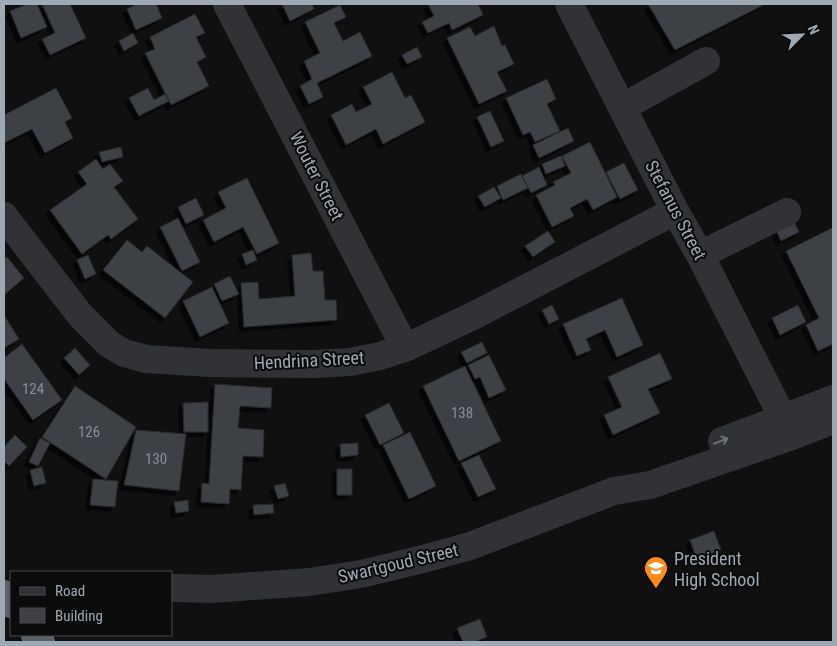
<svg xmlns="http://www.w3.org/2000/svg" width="837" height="646" font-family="'Roboto Condensed',sans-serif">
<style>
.building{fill:#3e4044;stroke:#292a2d;filter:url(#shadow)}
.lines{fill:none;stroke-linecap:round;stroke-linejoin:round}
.minor{stroke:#303236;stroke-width:28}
.highway{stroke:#5c6168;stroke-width:28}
.oneway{stroke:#6d737b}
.labels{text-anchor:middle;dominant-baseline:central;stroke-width:4;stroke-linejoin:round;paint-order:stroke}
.number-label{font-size:15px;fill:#878f97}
.street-label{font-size:18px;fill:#9fa9b3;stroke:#0b0b0c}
.poi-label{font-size:18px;fill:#9fa9b3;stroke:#0b0b0c;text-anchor:start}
</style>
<defs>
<filter id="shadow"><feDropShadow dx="-4.5" dy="4.5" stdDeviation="0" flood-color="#0009"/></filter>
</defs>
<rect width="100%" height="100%" fill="#101011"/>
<path class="building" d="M28 4H37L47 27 21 38 10 11Z
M42 4H70L86 38 50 55 42 39 55 33Z
M137 4H156L162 18 136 30 127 9Z
M282 4H312L314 9 290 21Z
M428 4H478L483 15 452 30 449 23 428 33 422 22 434 16Z
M648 4H765L675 50Z
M340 5 346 17 334 23 343 41 360 32 372 56 317 83 323 97 309 104 300 86 312 79 304 61 320 53 305 22Z
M195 14 205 33 196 37 206 57 197 62 209 86 171 105 145 53 155 49 150 37Z
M494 26 502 46 505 45 514 64 497 72 507 91 479 104 447 38 470 27 475 36Z
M133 33 138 43 124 51 119 41Z
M417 47 422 57 407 64 402 55Z
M392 72 405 98 411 95 425 122 383 144 376 129 346 145 331 115 352 104 356 112 372 104 363 87Z
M547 79 556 99 547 104 560 131 535 142 530 132 523 135 506 98Z
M56 88 72 118 65 122 73 138 45 153 32 129 4 143V115Z
M148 88 154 100 165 94 169 101 139 116 129 98Z
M490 111 504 141 491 147 477 117Z
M568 128 574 141 539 158 533 145Z
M590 142 617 197 593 210 587 199 570 208 574 216 552 227 536 195 555 185 553 182 571 173 562 156Z
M121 147 123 157 102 162 99 152Z
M561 156 565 166 546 174 542 164Z
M96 159 103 169 110 164 123 181 114 187 138 219 111 239 108 235 82 254 50 210 87 184 78 172Z
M624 163 638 190 620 199 606 172Z
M539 167 547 185 531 193 522 176Z
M521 174 528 188 503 200 497 186Z
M247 178 279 243 257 254 243 227 214 242 203 220 226 208 218 192Z
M494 187 501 198 485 207 478 196Z
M196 198 204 215 186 224 178 207Z
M178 218 200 262 182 271 160 227Z
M793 220 799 232 781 241 775 228Z
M832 228 833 231V344L818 351 806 325 819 318 786 251Z
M548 231 555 242 533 257 525 246Z
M127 240 142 252 147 246 193 282 165 318 103 270Z
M253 250 257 260 246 265 242 254Z
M311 253 313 271H323L325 300H336L337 320 244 327 241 283 258 282 259 299 295 296 292 255Z
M88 255 96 274 85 279 77 260Z
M7 257 24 278 4 295V259Z
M230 276 239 294 222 301 214 284Z
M212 287 229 323 200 337 183 301Z
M622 298 643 345 617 357 605 330 586 339 591 350 577 356 563 324Z
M552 305 559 319 549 324 542 310Z
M798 305 806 322 780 335 772 318Z
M4 315 19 339 4 348Z
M482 342 487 353 467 363 461 352Z
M22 344 62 400 33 420 4 379V358Z
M75 348 90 365 79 375 64 358Z
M660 353 672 379 648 389 660 413 613 435 604 415 622 407 608 377Z
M489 355 506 390 489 398 480 377 475 379 468 365Z
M465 366 501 441 459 461 423 386Z
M215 384 272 388 271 408 240 406 238 428 264 430 263 457 243 456 241 490 230 489 229 504 201 502 202 483 209 484Z
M75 386 136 427 106 479 42 437Z
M208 402V432H184L183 403Z
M389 403 404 433 380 445 365 415Z
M136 430 186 434 179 491 124 485Z
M410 432 436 486 409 499 383 445Z
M15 435 27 447 9 466 4 461V447Z
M40 438 50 443 38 466 29 462Z
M358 443V455L341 457 340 444Z
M479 455 496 489 478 497 461 463Z
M42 467 46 483 34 486 30 470Z
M337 469H352V495H337Z
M93 479 118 481 115 507 90 505Z
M285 483 289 496 278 499 274 486Z
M188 500 189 511 176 513 174 502Z
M273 504 274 513 254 515 253 505Z
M714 531 721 550 697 560 690 540Z
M480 619 487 637 474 642H463L457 628Z"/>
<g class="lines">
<path class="minor" d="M227 4 405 348
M569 4 675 211 700 255 792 436
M623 107 706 61
M4 216 80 315 109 344 124 353 146 359 210 363 314 364 350 362 380 356 405 348 475 315 675 211
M700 255 787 212
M722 441 833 399
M171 588 212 589 309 582 361 574 423 559 470 546 614 491 650 485 792 436 833 420"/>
<path class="highway" d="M4 594 11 604
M35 635 41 642"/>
</g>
<defs><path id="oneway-shaft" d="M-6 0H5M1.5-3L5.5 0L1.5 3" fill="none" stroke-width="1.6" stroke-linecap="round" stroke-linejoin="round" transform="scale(1.25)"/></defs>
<use class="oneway" href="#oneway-shaft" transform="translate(721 441) rotate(-21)"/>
<defs>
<g id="school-pin" transform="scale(1.25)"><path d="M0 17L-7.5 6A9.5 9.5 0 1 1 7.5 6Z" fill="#ff8a1a" stroke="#0b0b0c"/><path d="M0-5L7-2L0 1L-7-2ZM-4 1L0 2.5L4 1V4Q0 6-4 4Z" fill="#fff"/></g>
</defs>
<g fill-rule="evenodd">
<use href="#school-pin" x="656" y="568"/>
</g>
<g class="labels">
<g class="number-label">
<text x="33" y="389">124</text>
<text x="462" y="413">138</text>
<text x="89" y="432">126</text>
<text x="156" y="459">130</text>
</g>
<g class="street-label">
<text transform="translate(317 176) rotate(63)">Wouter Street</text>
<text transform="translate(676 210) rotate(62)">Stefanus Street</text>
<text transform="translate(309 360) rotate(-3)">Hendrina Street</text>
<text transform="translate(398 563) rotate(-13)">Swartgoud Street</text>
</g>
<g class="poi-label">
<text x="674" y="558">President<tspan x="674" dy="21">High School</tspan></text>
</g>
</g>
<rect width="837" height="646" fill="none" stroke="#9fa9b3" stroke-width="10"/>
<rect x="10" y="571" width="162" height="65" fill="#0b0b0c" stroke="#464a4f"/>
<rect x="20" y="587" width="25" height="8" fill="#303236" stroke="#464a4f"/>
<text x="55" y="596" font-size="15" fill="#9fa9b3">Road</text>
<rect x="20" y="608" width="25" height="15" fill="#3e4044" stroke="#464a4f"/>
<text x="55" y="621" font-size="15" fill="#9fa9b3">Building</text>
<g transform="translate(802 35) rotate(66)" stroke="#0b0b0c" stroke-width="4" paint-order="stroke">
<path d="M0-4L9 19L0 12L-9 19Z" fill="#9fa9b3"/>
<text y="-8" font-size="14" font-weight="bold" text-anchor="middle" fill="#9fa9b3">N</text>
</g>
</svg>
